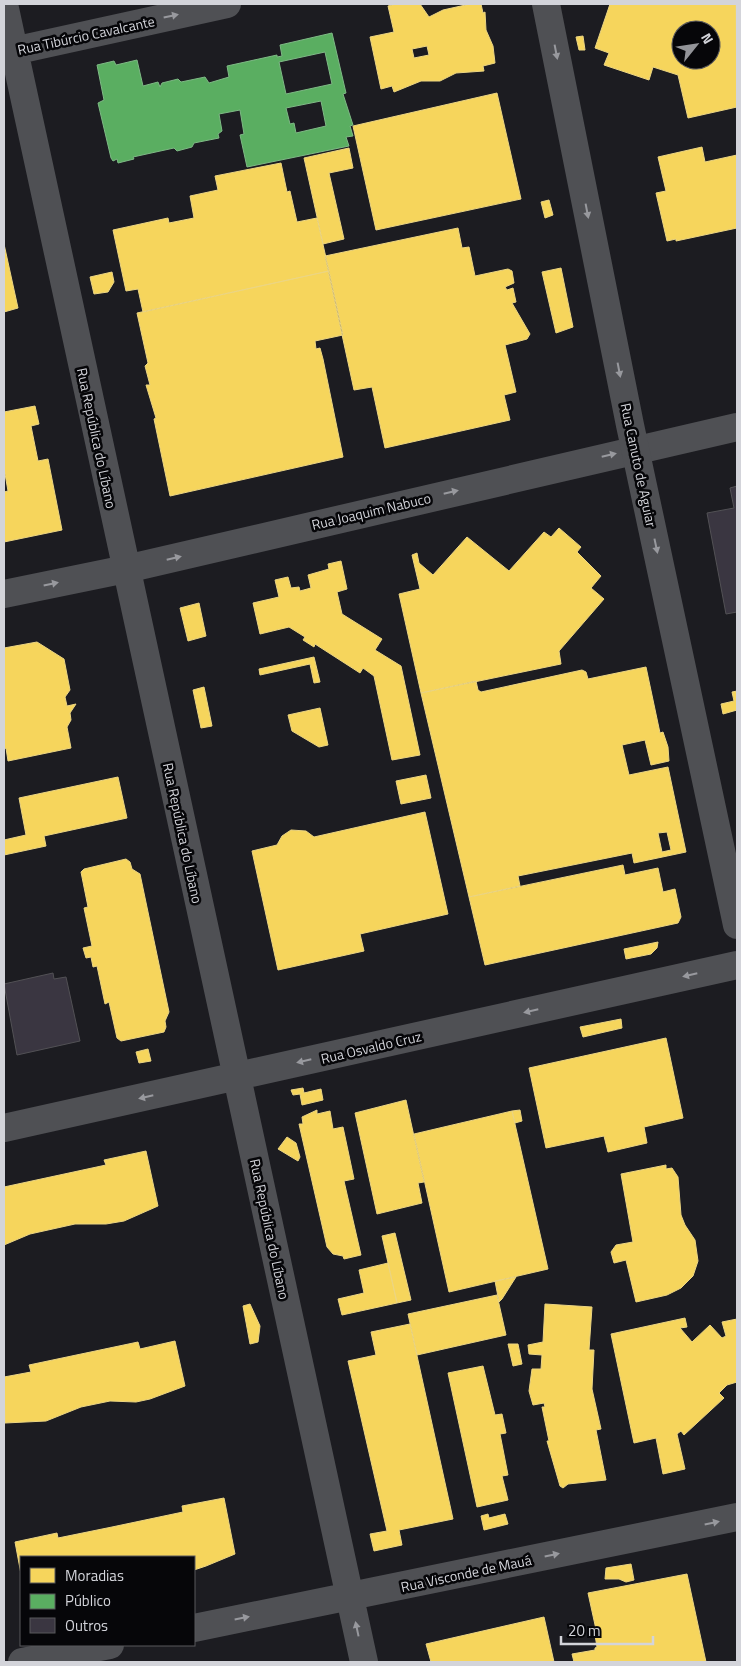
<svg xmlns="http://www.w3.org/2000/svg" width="741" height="1666" font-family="'Titillium Web',sans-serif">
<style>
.homes{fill:#f6d55c;stroke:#ecd582;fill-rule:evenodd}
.public{fill:#5aae61;stroke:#7eb985;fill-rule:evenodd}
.building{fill:#3a3641;stroke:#525155}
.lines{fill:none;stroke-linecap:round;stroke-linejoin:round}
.minor{stroke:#4f5054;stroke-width:28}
.tertiary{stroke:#4f5054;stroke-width:28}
.oneway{fill:#98999e}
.labels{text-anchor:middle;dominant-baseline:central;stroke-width:5;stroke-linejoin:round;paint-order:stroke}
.street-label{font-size:14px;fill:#d3d4da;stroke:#060609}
</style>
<rect width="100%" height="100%" fill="#1c1c21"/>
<path class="homes" d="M396 4H420L429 17 443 10 470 4H481L483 13 485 12 486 30 493 46 495 63 483 66 484 71 456 73 440 81H421L394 92 392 86 381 89 370 37 394 32 388 6ZM427 46 429 55 414 58 412 49Z
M610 4H736L737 107 688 118 678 75 653 67 649 80 604 65 609 53 595 48ZM681 30H711V60H681Z
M583 36 585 50H579L576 37Z
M497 93 521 199 376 230 353 126Z
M702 147 705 162 737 155V228L676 241V239L667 241 656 193 666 191 658 157Z
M349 148 353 168 329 173 344 239 323 244 304 158Z
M281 163 287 192 290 191 297 222 317 218 329 271 143 312 138 289 126 291 113 230 168 218 169 223 194 218 190 196 218 190 215 176Z
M549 200 553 215 545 218 541 202Z
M458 228 462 248 469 247 475 276 508 269 512 271 514 283 505 287 507 290 513 288 516 302 512 303 530 334 527 339 505 345 516 392 504 395 510 420 385 448 372 387 354 390 325 256Z
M4 244 18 308 4 312Z
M561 268 573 327 556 333 542 272Z
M329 271 343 335 315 341 316 349 320 348 323 359 343 457 170 496 154 419 156 418 146 385H150L145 366 148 363 137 313Z
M112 272 114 282 108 292 94 294 90 277Z
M35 406 39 424 31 426 38 461 48 459 62 530 4 542V492L8 491 4 468V412Z
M559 528 581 547 577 552 601 576 591 588 604 599 559 651 561 664 421 693 399 594 420 589 412 555 417 553 419 563 433 575 467 537 509 571 544 532 551 537Z
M341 561 347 589 337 592 342 614 382 639 375 650 401 666 420 755 392 760 374 676 363 668 360 673 315 644 314 647 303 640 305 637 289 627 260 634 253 603 279 597 275 580 288 577 291 588 299 587 300 591 311 588 308 575 329 569 328 564Z
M199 603 206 636 188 641 180 608Z
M37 642 64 659 70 690 65 697 67 706 76 704 70 713 71 720 67 727 71 748 8 761 6 748 4 749V648Z
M314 657 320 682 314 683 310 664 260 675 259 669Z
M646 667 660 733 663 732 668 747 669 761 651 765 645 740 622 745 629 775 668 767 686 852 634 863 632 853 518 876 520 886 469 897 421 693 476 681 478 690 481 692 582 670 586 672 588 679ZM667 832 671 850 662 852 658 833Z
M204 687 212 726 201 728 193 690Z
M737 691V710L723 714 721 704 734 701 732 692Z
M320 708 328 745 319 747 292 731 288 715Z
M426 775 431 798 401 804 396 781Z
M118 777 127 818 44 836 46 846 4 855V840L26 835 19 798Z
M425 812 448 914 360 934 364 951 278 970 252 851 277 845 282 836 291 830 306 831 314 837Z
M126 859 130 862 132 869 140 874 169 1012 165 1021 166 1027 164 1032 121 1041 117 1038 109 1002 105 1004 97 966 93 967 91 957 86 958 83 948 92 946 84 908 88 907 81 872 84 869Z
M623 865 625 875 658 868 663 892 675 889 681 917 678 923 485 965 469 897Z
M658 942 657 948 651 954 626 959 624 949Z
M621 1019 622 1028 583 1037 580 1027Z
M666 1038 683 1118 644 1127 647 1143 608 1152 604 1136 546 1148 529 1068Z
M148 1049 151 1061 139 1063 136 1052Z
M303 1088 304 1093 321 1089 323 1100 302 1105 300 1094 293 1095 291 1090Z
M406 1100 424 1182 418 1183 422 1203 377 1214 355 1113Z
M317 1110V1114L330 1111 333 1129 343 1127 354 1179 344 1181 361 1255 344 1259 343 1256 333 1254 327 1247 299 1124H303L302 1117Z
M520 1110 522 1121 515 1123 512 1111Z
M512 1111 548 1269 449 1292 414 1134Z
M287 1137 296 1143 300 1157 298 1161 278 1149Z
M146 1151 158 1206 124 1221 106 1224H75L30 1234 4 1245V1187L106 1165 104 1160Z
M666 1165V1169L672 1168 678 1177 681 1215 685 1225 695 1240 698 1261 693 1276 681 1288 667 1295 636 1302 626 1260 614 1263 611 1252 616 1245 633 1242 621 1174Z
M395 1233 411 1300 397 1303 382 1236Z
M388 1263 397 1303 342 1315 338 1299 364 1293 359 1270Z
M516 1277 502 1299 499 1302 495 1281Z
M497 1295 506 1335 417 1355 408 1314Z
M250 1304 260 1326 258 1342 250 1344 243 1306Z
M545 1304 592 1307 589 1350H594L592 1389 601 1429 596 1430 606 1480 568 1484 563 1488 560 1486 547 1441H549L542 1407H545L544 1403 533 1405 529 1391 532 1369H541L542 1355 529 1354 528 1345 543 1342Z
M685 1318 687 1327 680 1328 692 1342 710 1325 722 1338 726 1336 722 1322 737 1319V1382L727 1385 719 1393 724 1398 684 1435 681 1431 677 1434 685 1469 663 1474 656 1438 634 1443 611 1334Z
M410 1324 453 1519 399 1530 402 1545 374 1551 370 1534 387 1531 348 1361 376 1355 371 1332Z
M175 1341 185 1386 150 1399 136 1402 110 1401 81 1407 46 1421 5 1423 4 1377 31 1372 29 1365 138 1342 140 1349Z
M508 1344H518L522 1364 513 1366Z
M483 1366 495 1415 502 1414 506 1433 500 1434 508 1475 502 1476 508 1500 477 1507 448 1373Z
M224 1498 235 1554 206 1566 194 1570V1557H21V1574L15 1542 57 1533 58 1538 112 1527 183 1512 182 1506Z
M488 1514 489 1518 505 1514 508 1524 484 1530 481 1516Z
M631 1564 634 1580 626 1582 619 1579H605L606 1568Z
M687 1574 706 1662H574L572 1654 595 1650V1648L597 1647 595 1635 597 1634 588 1593Z
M544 1617 554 1662H431L426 1644Z"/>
<path class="public" d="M332 33 346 93 343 94 353 125 350 126 353 136 346 137 349 146 247 167 240 135 244 134 240 110 219 114 222 131 218 134 219 138 194 143 192 147 177 151 174 148 133 157 134 159 118 163 117 159 113 161 111 158 98 103 104 100 97 65 114 61 116 65 137 60 143 86 158 82 160 87 162 83 178 79 181 82 205 77 209 83 229 77 227 66 277 55V57L282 56 280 45ZM321 101 326 126 296 133 294 123 290 124 286 108Z
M325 52 332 84 286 94 279 62Z"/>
<path class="building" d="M737 486V612L726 614 707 513 734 508 730 488Z
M53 973 54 979 66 977 80 1041 17 1055 4 984Z"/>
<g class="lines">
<path class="minor" d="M4 4 364 1662
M4 53 227 4
M4 594 126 569 737 427
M4 1128 737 965
M194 1628 737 1517
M22 1662 110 1645"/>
<path class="tertiary" d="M546 4 630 425 737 925"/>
</g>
<defs><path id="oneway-solid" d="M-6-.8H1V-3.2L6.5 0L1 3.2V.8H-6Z" transform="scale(1.25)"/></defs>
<g class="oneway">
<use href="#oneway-solid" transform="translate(171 16) rotate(-12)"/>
<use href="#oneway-solid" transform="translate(556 52) rotate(79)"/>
<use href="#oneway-solid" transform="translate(587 211) rotate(79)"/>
<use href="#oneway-solid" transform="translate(619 370) rotate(79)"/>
<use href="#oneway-solid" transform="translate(609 455) rotate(-13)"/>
<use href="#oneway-solid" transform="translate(451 492) rotate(-13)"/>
<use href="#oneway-solid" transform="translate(656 546) rotate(78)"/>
<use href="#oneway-solid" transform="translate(174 558) rotate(-13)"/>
<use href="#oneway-solid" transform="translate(51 584) rotate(-12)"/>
<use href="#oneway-solid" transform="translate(690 975) rotate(167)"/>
<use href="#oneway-solid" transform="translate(531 1011) rotate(167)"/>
<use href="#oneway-solid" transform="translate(304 1061) rotate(167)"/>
<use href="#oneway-solid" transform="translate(146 1097) rotate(167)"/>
<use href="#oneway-solid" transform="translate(712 1523) rotate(-12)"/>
<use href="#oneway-solid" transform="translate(552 1555) rotate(-12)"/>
<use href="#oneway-solid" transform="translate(242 1618) rotate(-11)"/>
<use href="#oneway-solid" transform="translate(357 1629) rotate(-102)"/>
</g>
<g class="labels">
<g class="street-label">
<text transform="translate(86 35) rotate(-12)">Rua Tibúrcio Cavalcante</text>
<text transform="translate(97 438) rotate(78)">Rua República do Líbano</text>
<text transform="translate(639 465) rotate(78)">Rua Canuto de Aguiar</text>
<text transform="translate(371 511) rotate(-13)">Rua Joaquim Nabuco</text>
<text transform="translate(183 833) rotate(78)">Rua República do Líbano</text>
<text transform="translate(371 1047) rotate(-13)">Rua Osvaldo Cruz</text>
<text transform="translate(270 1229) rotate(78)">Rua República do Líbano</text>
<text transform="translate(466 1573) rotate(-12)">Rua Visconde de Mauá</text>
</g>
</g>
<rect width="741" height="1666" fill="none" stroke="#d3d4da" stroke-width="10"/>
<rect x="20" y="1556" width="175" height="90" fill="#060609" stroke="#58585d"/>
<rect x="30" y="1568" width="25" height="15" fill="#f6d55c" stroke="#58585d"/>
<text x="65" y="1581" font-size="15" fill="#d3d4da">Moradias</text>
<rect x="30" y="1594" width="25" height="15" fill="#5aae61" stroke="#58585d"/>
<text x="65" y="1606" font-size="15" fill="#d3d4da">Público</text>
<rect x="30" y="1618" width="25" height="15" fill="#3a3641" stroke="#58585d"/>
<text x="65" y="1631" font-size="15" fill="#d3d4da">Outros</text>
<g transform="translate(696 45) rotate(60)"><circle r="24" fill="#060609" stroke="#58585d"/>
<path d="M0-4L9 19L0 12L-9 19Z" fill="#939499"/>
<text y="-8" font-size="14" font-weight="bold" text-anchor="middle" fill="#d3d4da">N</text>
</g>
<path d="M561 1636v8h92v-8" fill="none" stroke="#d3d4da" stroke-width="2.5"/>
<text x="568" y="1636" font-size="15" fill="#d3d4da" stroke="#060609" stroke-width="4" paint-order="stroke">20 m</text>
</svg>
